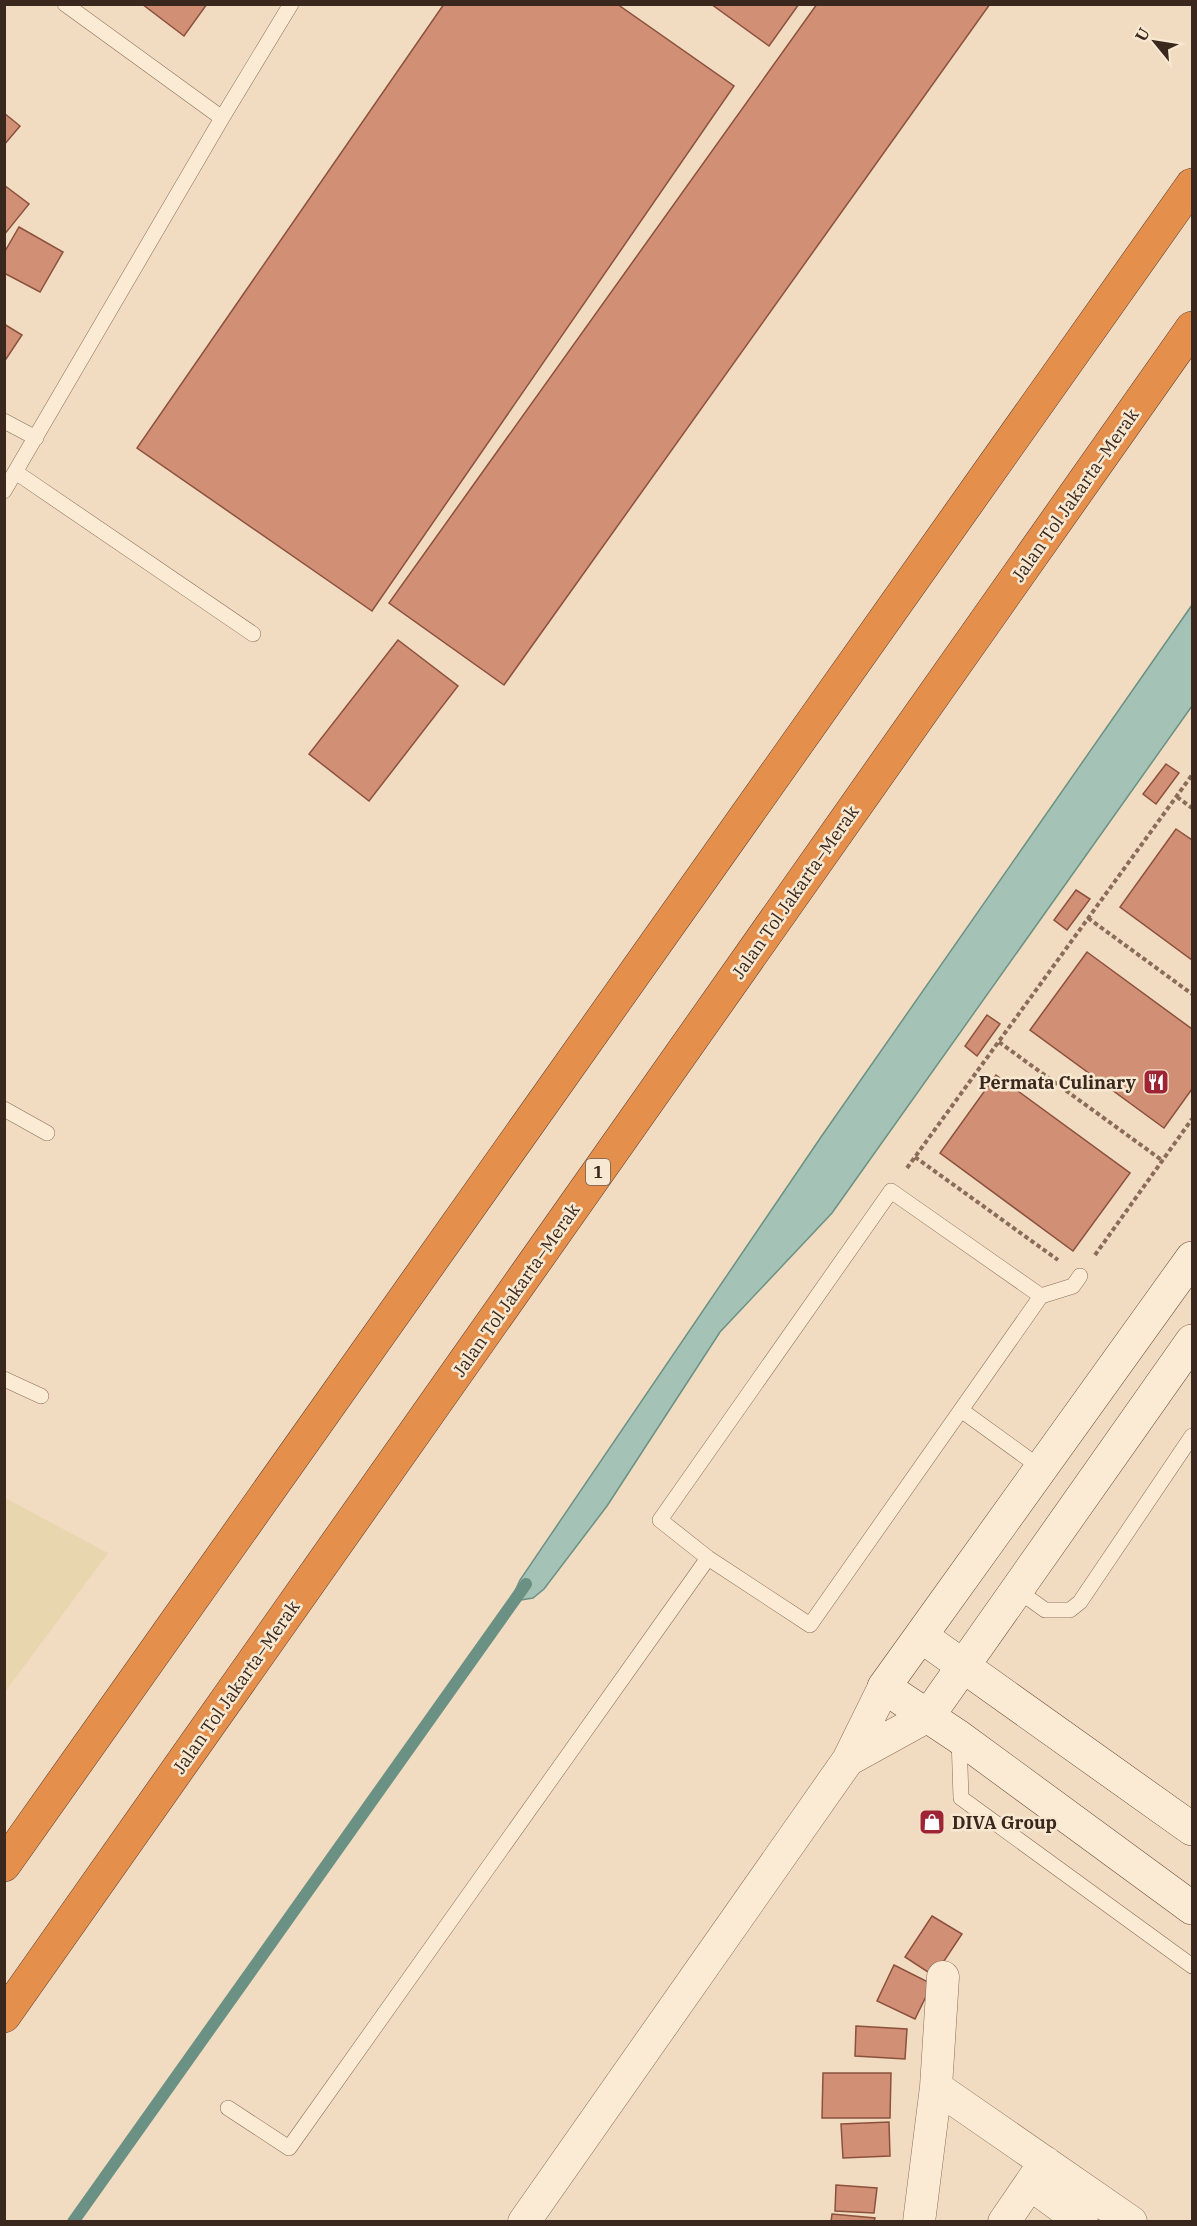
<svg xmlns="http://www.w3.org/2000/svg" width="1197" height="2226" font-family="'IBM Plex Serif',serif">
<style>
.farmland{fill:#e7d6ae}
.water{fill:#a4c3b6;stroke:#6a9183;stroke-width:1.5}
.lines{fill:none;stroke-linecap:round;stroke-linejoin:round}
.stream{stroke:#6a9183;stroke-width:12}
.building{fill:#d18f75;stroke:#8c513c;stroke-width:1.5}
.lane-casing{stroke:#8b6c57;stroke-width:16}
.street-casing{stroke:#8b6c57;stroke-width:33}
.secondary-casing{stroke:#6d4e3b;stroke-width:34}
.highway-casing{stroke:#593b2c;stroke-width:34}
.path{stroke:#8b6c57;stroke-width:4;stroke-dasharray:4.5 3;stroke-linecap:butt}
.lane{stroke:#fbebd5;stroke-width:15}
.street{stroke:#fbebd5;stroke-width:32}
.secondary{stroke:#fbebd5;stroke-width:33}
.highway{stroke:#e58f4c;stroke-width:33}
.labels{text-anchor:middle;dominant-baseline:central;stroke-width:5;stroke-linejoin:round;paint-order:stroke}
.shield{fill:#f7e8d1;stroke:#736153;stroke-width:1.5}
.shield-label{font-size:16px;font-weight:bold;fill:#3a271d}
.street-label{font-size:18px;fill:#3a271d;stroke:#f7e8d1}
.poi-label{font-size:18px;font-weight:bold;fill:#3a271d;stroke:#f7e8d1;text-anchor:end}
</style>
<rect width="100%" height="100%" fill="#f1dcc1"/>
<path class="farmland" d="M5 1498 108 1553 5 1692Z"/>
<path class="water" d="M1192 605V706L832 1213 720 1332 607 1506 544 1589 533 1598 521 1600 514 1593 520 1580 821 1137Z"/>
<g class="lines">
<path class="stream" d="M73 2222 526 1584"/>
</g>
<path class="building" d="M142 4H207L184 36Z
M444 4H617L734 86 372 611 137 448Z
M711 4H799L769 46Z
M817 4H990L504 685 389 603Z
M4 113 20 126 4 145Z
M4 185 29 204 4 235Z
M19 227 63 252 40 292 4 273V253Z
M4 324 22 335 4 362Z
M398 640 458 686 369 801 309 754Z
M1166 764 1179 773 1156 804 1143 794Z
M1176 829 1192 840V960L1120 907Z
M1076 890 1090 899 1067 930 1054 920Z
M1087 952 1192 1029V1089L1164 1128 1030 1030Z
M987 1015 1000 1024 977 1056 965 1046Z
M996 1075 1130 1173 1073 1251 940 1153Z
M932 1916 962 1934 934 1976 905 1957Z
M894 1965 932 1984 915 2019 877 2001Z
M856 2026 907 2029 905 2059 855 2056Z
M823 2073H891L890 2118H822Z
M889 2122 890 2156 843 2158 841 2124Z
M836 2185 877 2188 874 2213 835 2211Z
M832 2214 875 2218 874 2222H831Z"/>
<g class="lines">
<g class="lane-casing">
<path id="lane" d="M65 4 222 118
M4 421 36 438
M17 473 253 634
M4 491 222 118 291 4
M4 1109 47 1133
M1041 1296 891 1191 660 1520 708 1558 810 1625 1041 1296 1073 1286 1080 1276
M4 1379 41 1396
M961 1410 1041 1468
M1016 1589 1045 1610H1070L1080 1602 1192 1436
M959 1737 961 1798 1192 1966
M228 2108 289 2148 708 1558"/>
</g>
<g class="street-casing">
<path id="street" d="M848 1760 928 1716
M936 2087 1131 2222
M1030 2184 1082 2222
M524 2222 848 1760 884 1687
M919 2222 936 2087 943 1977
M1004 2222 1045 2162"/>
</g>
<g class="secondary-casing">
<path id="secondary" d="M1192 1258 884 1687 959 1737 1192 1908
M921 1636 1192 1829
M928 1716 1192 1341"/>
</g>
<g class="highway-casing">
<path id="highway" d="M4 1865 1192 185
M4 2016 1192 328"/>
</g>
<path class="path" d="M1177 797 1192 808
M1088 918 1192 994
M999 1042 1163 1161
M915 1157 1058 1260
M907 1168 1192 775
M1095 1255 1192 1119"/>
<use href="#lane" class="lane"/>
<use href="#street" class="street"/>
<use href="#secondary" class="secondary"/>
<use href="#highway" class="highway"/>
</g>
<defs>
<g id="restaurant-square" transform="scale(1.35)"><rect x="-9" y="-9" width="18" height="18" rx="4" fill="#9e2434" stroke="#f7e8d1"/><path d="M-5-6h1v4h1v-4h1v4h1v-4h1v5L-1.5 .5V6h-2V.5L-5-1ZM5-6V6H3V1.5H1.5Q1.5-4 5-6Z" fill="#fff"/></g>
<g id="shop-square" transform="scale(1.35)"><rect x="-9" y="-9" width="18" height="18" rx="4" fill="#9e2434" stroke="#f7e8d1"/><path d="M-5-2.5h2.3a2.7 3.5 0 0 1 5.4 0H5L5.5 6h-11ZM-1.5-2.5h3a1.5 2.3 0 0 0-3 0Z" fill="#fff"/></g>
</defs>
<g fill-rule="evenodd">
<use href="#restaurant-square" x="1156" y="1082"/>
<use href="#shop-square" x="932" y="1822"/>
</g>
<g class="labels">
<rect class="shield" x="586" y="1159" width="24" height="26" rx="4.5"/>
<g class="shield-label">
<text x="598" y="1172">1</text>
</g>
<g class="street-label">
<text transform="translate(1075 495) rotate(-55)">Jalan Tol Jakarta–Merak</text>
<text transform="translate(795 892) rotate(-55)">Jalan Tol Jakarta–Merak</text>
<text transform="translate(516 1290) rotate(-55)">Jalan Tol Jakarta–Merak</text>
<text transform="translate(236 1687) rotate(-55)">Jalan Tol Jakarta–Merak</text>
</g>
<g class="poi-label">
<text x="1136" y="1082">Permata Culinary</text>
<text x="952" y="1822" text-anchor="start">DIVA Group</text>
</g>
</g>
<rect width="1197" height="2226" fill="none" stroke="#3a271d" stroke-width="12"/>
<g transform="translate(1155 42) rotate(300)" stroke="#f7e8d1" stroke-width="4.5" paint-order="stroke">
<path d="M0-4.5L10 22L0 15L-10 22Z" fill="#3a271d"/>
<text y="-9" font-size="16" font-weight="bold" text-anchor="middle" fill="#3a271d">U</text>
</g>
</svg>
